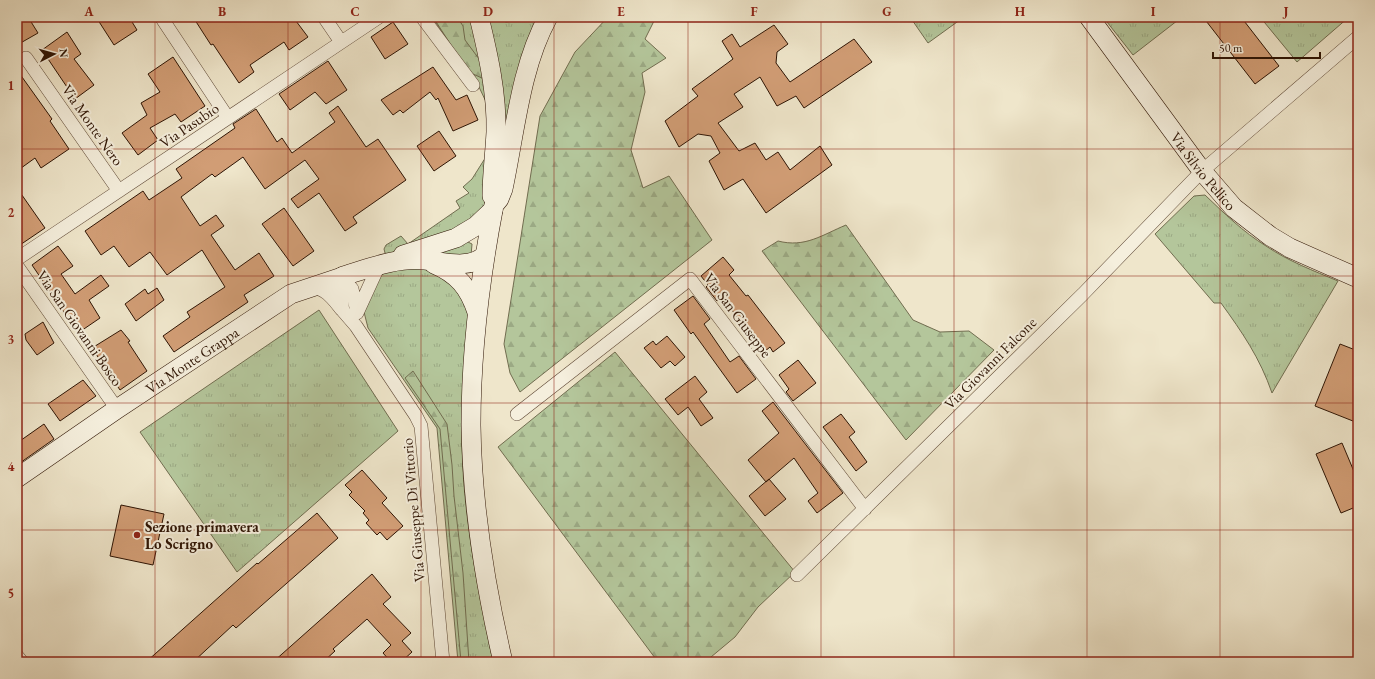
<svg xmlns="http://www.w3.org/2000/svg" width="1375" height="679" font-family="'EB Garamond',serif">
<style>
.grass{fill:url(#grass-tufts);stroke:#716d50}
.forest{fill:url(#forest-firs);stroke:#716d50}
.building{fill:#d19d75;stroke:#2e1404}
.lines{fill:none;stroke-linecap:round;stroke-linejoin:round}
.street-casing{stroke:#5e4836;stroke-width:14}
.secondary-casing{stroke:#2e1404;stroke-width:20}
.street{stroke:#f5efdd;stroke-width:13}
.secondary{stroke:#f5efdd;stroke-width:19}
.grid{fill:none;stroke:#8f2418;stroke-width:1;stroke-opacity:0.55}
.poi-dot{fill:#8f2418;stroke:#f5efdd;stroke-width:1.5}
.labels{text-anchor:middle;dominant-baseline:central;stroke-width:4;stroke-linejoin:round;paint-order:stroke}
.street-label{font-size:15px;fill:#2e1404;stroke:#f5efdd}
.poi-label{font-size:15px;font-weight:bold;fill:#2e1404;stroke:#f5efdd;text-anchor:start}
.neatline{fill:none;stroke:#8f2418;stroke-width:1.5}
.grid-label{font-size:13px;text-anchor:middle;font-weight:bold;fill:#8f2418}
</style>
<defs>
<pattern id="grass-tufts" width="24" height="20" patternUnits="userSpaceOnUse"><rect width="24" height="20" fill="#b4c69b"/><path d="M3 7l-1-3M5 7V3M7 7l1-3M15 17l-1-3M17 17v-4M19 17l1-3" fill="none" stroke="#9ba984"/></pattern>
<pattern id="forest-firs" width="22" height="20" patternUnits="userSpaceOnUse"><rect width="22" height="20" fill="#b4c69b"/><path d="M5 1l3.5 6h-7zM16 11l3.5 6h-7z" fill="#9ba984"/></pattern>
</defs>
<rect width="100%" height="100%" fill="#efe6cb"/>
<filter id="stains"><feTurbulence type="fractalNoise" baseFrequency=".005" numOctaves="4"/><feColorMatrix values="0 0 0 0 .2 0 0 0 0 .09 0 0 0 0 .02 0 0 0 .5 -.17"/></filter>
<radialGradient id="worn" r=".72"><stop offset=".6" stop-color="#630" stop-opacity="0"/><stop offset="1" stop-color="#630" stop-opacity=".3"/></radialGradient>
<path class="grass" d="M432 17H473C488 73 494 122 488 179 487 189 487 203 483 212 479 219 471 224 465 229L389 255 385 253 384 249 386 245 401 236 408 244 460 208 456 201 469 193 463 187 472 179 489 152V108L479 87Z
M485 17H491L506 22 542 17 509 131H501Z
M910 17H964L928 43Z
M1113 17H1182L1133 55 1107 22Z
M1260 17H1349L1297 62Z
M1205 195C1224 213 1243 232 1266 246 1288 261 1314 271 1338 281L1272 393C1260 358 1242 332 1221 303H1214L1155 234 1194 196Z
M466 241 472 244 471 256 451 258 436 250Z
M412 266 444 273 470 310C467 352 461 394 462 437 462 513 478 588 493 662H458L437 428 368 328 364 312 382 272Z
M319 310 398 431 237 572 140 432Z"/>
<path class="forest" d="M433 17H457L463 26 465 40 482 63 486 80 471 73 451 45Z
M608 17H656L645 39 666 58 642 73 645 92 631 150 643 188 669 176 712 240 520 392 510 373 504 344 540 116 575 52Z
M846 225 913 320 940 332 969 331 994 350 906 440 762 251 778 241C805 248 822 235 846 225Z
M615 352 795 572 758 607 735 637 705 662H658L498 447Z
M413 371 447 424 452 465 454 496 463 573 469 662H461L440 429 405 378Z"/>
<path class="building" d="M17 17H28L38 33 17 45Z
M96 17H129L137 30 114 45Z
M193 17H293L308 37 289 50 284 42 250 65 254 72 239 83 213 44 211 45Z
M1203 17H1241L1279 66 1255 84Z
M393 22 408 44 385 59 371 37Z
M774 25 788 44 777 52 776 63 790 82 854 39 872 62 804 108 796 96 777 106 760 77 734 94 743 107 718 123 739 151 755 143 766 160 778 152 790 170 820 146 832 165 766 213 743 179 724 190 709 161 720 153 711 136 698 134 679 147 665 121 698 96 692 89 733 59 722 41 732 34 740 47Z
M67 32 81 54 74 59 94 85 75 99 42 50Z
M173 57 205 106 181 122 175 114 150 128 158 140 138 155 122 133 147 115 141 103 160 92 148 74Z
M328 61 347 90 326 104 315 92 290 110 279 94Z
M433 67 456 100 467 95 478 120 453 131 438 98 436 100 430 92 403 113 400 110 393 115 381 100Z
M17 70 52 119 50 121 69 149 41 168 35 158 17 171Z
M338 106 366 147 378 139 406 180 353 217 357 223 345 231 319 193 298 208 291 199 319 179 305 160 265 189 243 157 215 177 212 174 181 197 200 226 216 215 224 226 211 235 235 270 259 253 274 276 244 295 248 302 174 352 163 336 190 317 187 312 225 287 202 250 167 275 150 252 129 267 114 246 101 255 85 231 143 191 149 200 182 178 176 169 235 128 233 124 256 109 277 142 282 138 292 153 335 122 329 113Z
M439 131 456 156 434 171 417 146Z
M17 188 45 228 17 247Z
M284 208 314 251 293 266 262 224Z
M58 246 73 266 61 274 75 294 101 275 109 286 89 300 100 318 78 333 32 265Z
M723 257 734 270 729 275 746 296 748 295 785 343 773 352 770 347 764 352 722 297 717 301 706 287 708 285 701 276Z
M157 288 164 300 136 321 125 304 145 289 148 294Z
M693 296 710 319 704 324 730 362 739 356 756 379 737 393 693 332 691 334 674 310Z
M43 322 54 343 37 355 26 340 25 334Z
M121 330 130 341 128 342 147 371 120 390 92 348Z
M667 336 685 357 675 366 670 361 661 368 644 348 653 341 656 345Z
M1340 344 1358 351V423L1315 406Z
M798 360 816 383 793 401 786 392 789 389 779 375Z
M695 376 707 392 699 399 713 418 701 426 688 407 678 415 665 399Z
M83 380 96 396 60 421 48 404Z
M773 402 843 493 817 513 808 501 818 493 794 458 766 482 748 460 779 433 762 411Z
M841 414 855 432 849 437 867 462 856 471 823 427Z
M44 424 54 439 17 465V443Z
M1342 443 1358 481V506L1341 513 1316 454Z
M362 470 387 498 382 503 403 526 387 540 380 532 377 535 366 523 369 520 363 513 365 511 349 495 352 492 345 485Z
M769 479 786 499 765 516 749 496Z
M121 505 164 514 153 565 110 556Z
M317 513 338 538 236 628 233 625 193 662H146L257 563 258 564Z
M372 574 391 597 383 604 411 633 402 641 412 652 401 662H391L383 653 391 645 367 619 333 649 335 651 323 662H273Z"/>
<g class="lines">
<g class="street-casing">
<path id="street" d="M161 17 228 118
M324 17 341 42
M422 17 473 85
M26 58 119 191
M17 259 379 17
M17 266 117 409
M311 287C326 288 333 299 342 310
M357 312 352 289 342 277 339 286 343 311 356 326 416 416 421 426 443 662
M357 313 379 265
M517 414 690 279 865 509
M797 575 1083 294 1202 171 1358 37
M17 656 22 662"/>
</g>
<g class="secondary-casing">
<g id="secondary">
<path d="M479 17C488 54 497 93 496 132 495 153 492 175 492 196"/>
<path id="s1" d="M1089 17 1202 171 1234 208 1270 236 1290 248 1358 278"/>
<path d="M403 255 456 238 476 226 493 210"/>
<path d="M434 264C458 274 469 288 477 312"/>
<path d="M343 276C369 268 398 257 425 260 444 262 470 270 485 255"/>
<path id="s2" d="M17 478 117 409 291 294 342 277"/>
<path d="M503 662C485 585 472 505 471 425 471 351 480 278 494 205L499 199 503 189C515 133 520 68 548 17"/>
</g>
</g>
<use href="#street" class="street"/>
<use href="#secondary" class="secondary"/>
</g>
<path class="grid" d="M155 17V662M288 17V662M421 17V662M554 17V662M688 17V662M821 17V662M954 17V662M1087 17V662M1220 17V662M17 149H1358M17 276H1358M17 403H1358M17 530H1358"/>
<circle class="poi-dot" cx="137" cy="535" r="4"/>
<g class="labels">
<g class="street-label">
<text transform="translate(93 125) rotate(55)">Via Monte Nero</text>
<text transform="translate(189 125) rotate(-34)">Via Pasubio</text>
<text stroke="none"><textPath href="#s1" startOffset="192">Via Silvio Pellico</textPath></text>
<text transform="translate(738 315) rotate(53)">Via San Giuseppe</text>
<text transform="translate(80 328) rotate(55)">Via San Giovanni Bosco</text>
<text stroke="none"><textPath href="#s2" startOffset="211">Via Monte Grappa</textPath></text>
<text transform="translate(990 363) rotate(-45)">Via Giovanni Falcone</text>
<text transform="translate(413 510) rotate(-95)">Via Giuseppe Di Vittorio</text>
</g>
<g class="poi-label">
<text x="145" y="526">Sezione primavera<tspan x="145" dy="17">Lo Scrigno</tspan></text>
</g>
</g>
<rect width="1375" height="679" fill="none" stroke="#efe6cb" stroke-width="44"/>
<g transform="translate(54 54) rotate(84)" stroke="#f5efdd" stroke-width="3" paint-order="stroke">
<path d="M0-3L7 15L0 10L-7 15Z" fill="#2e1404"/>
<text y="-6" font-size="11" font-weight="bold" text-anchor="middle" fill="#2e1404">N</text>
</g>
<path d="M1213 52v6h107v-6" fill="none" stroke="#2e1404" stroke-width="2"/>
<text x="1219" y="52" font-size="12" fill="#2e1404" stroke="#f5efdd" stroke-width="3" paint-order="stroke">50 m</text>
<rect x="22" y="22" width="1331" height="635" class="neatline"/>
<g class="grid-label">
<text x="89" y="16">A</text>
<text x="222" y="16">B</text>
<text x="355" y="16">C</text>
<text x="488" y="16">D</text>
<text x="621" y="16">E</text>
<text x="754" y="16">F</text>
<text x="887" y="16">G</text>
<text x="1020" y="16">H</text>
<text x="1153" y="16">I</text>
<text x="1286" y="16">J</text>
<text x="11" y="90">1</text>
<text x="11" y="217">2</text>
<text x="11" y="344">3</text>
<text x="11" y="471">4</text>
<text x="11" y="598">5</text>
</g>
<rect width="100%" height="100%" filter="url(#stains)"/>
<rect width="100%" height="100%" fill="url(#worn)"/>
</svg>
